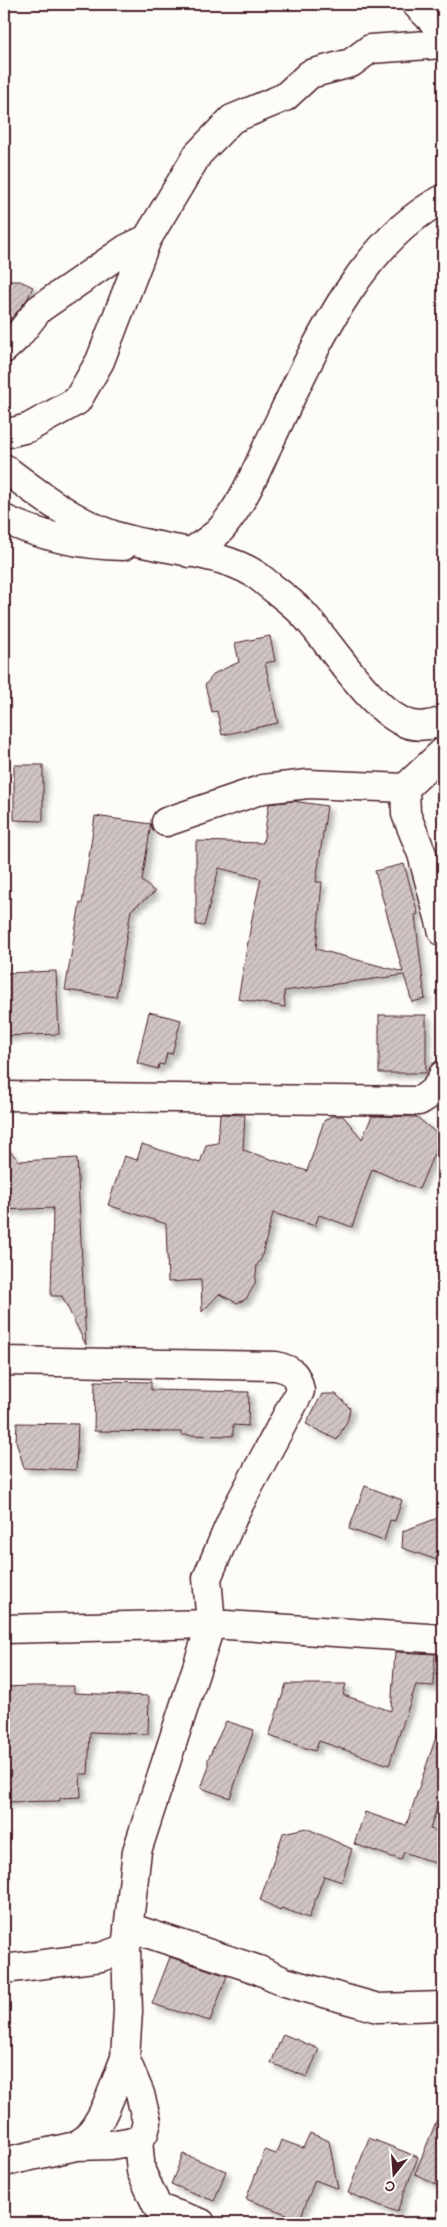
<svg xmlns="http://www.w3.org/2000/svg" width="447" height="2227" font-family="'Balsamiq Sans',sans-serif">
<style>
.building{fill:url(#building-hatch);stroke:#4a1f2b;filter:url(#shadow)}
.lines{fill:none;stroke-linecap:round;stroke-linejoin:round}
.minor-casing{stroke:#4a1f2b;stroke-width:31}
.minor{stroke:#fdfcf7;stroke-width:28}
</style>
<defs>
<pattern id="building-hatch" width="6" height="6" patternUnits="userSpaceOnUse" patternTransform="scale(1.25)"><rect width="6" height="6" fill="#d0c5c4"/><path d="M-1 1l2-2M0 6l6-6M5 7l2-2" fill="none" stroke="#b4a9a9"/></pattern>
<filter id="shadow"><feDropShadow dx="4.5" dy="4.5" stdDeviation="2.5" flood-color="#0004"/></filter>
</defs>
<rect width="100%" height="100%" fill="#fdfcf7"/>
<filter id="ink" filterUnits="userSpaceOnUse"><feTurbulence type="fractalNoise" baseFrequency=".02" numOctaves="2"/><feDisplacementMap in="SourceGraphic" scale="10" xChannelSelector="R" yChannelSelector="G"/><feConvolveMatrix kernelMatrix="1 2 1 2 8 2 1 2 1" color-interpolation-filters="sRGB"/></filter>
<g filter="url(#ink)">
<path class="building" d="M4 281H20L33 287 28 298 4 328Z
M270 636 275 661 265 663 278 723 222 735 217 711 212 712 205 685 215 673 239 662 235 643Z
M14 765H43V821L14 820Z
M293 801 327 806 316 882H322L316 949 403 972 375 871 404 864 418 914 415 915 425 999 412 1002 404 975 284 991 285 1007 238 999 253 913 261 879 219 868 204 926 196 925V841L263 843 269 804Z
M95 816 151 824 142 881 155 892 131 910 116 997 65 990 80 903 82 904Z
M56 971 59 1034 4 1036V973Z
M149 1012 181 1020 172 1054 167 1053 164 1065 159 1064 158 1069 137 1063Z
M379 1015H426V1073H379Z
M220 1114 245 1115 243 1150 307 1171 324 1121 331 1116H343L362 1139 372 1116 417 1117 441 1137 419 1189 372 1169 352 1227 319 1215 315 1226 273 1213 261 1259 257 1265 255 1284 246 1299 237 1303 219 1294 202 1312 201 1280 168 1282 166 1224 108 1205 124 1156 137 1160 142 1144 200 1163 206 1145 218 1143Z
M4 1146 20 1161 77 1158 86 1345 62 1296H51L53 1208 4 1210Z
M95 1381 151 1382V1390L249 1392 248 1426 233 1425V1436L181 1435V1432L94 1431Z
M322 1394H336L350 1408 348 1419 337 1440 306 1424Z
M17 1423 78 1424 76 1470 24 1468 16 1441Z
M365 1486 402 1500 395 1521 390 1520 384 1541 349 1529Z
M443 1516V1562L402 1548 403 1531Z
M395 1652 435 1654 434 1686 416 1685 389 1765 319 1741 315 1751 269 1736 286 1684H346L343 1695 391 1711Z
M30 1686H74V1693L149 1696 148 1734 90 1732 88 1774H80L81 1797 60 1798V1801L4 1802V1687Z
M226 1721 254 1730 230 1798 201 1788 208 1769V1759Z
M439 1728H443V1788L430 1829 443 1832V1866L404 1852 401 1860 354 1844 365 1812 406 1826Z
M306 1828 352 1849 342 1882 324 1876 309 1918 281 1908 280 1910 260 1900 283 1833Z
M170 1957 227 1976 210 2021 152 2004Z
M283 2034 319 2049 307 2077 271 2063Z
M442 2107H443V2188L415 2174Z
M310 2133 329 2141 338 2189 315 2180 300 2219 246 2199 265 2150 276 2154 281 2140 303 2148Z
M369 2138 418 2157 397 2212 348 2193Z
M183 2154 226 2171 214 2201 171 2184Z"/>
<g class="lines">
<g class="minor-casing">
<path id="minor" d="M416 4 443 31
M4 349 17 337 39 309 126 249 147 239
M4 434 28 428 77 401 100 361 147 239 198 154 232 119 285 97 310 74 351 63 370 49 443 44
M4 468C37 493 73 521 113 535 157 551 228 550 263 580 277 592 294 603 306 617 332 646 368 705 403 722 415 728 431 726 443 721
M4 519C40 536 83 545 123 546
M189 553C199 546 214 538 222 528 242 504 255 474 268 445 309 361 356 244 443 199
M443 752 405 788 406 814 422 854 443 932
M166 822 263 789 308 784 405 788
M4 1096 419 1101C431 1094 439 1088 443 1075
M4 1361 276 1366C293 1370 297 1374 300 1391L236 1510 207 1578 211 1624 137 1851 126 1948 128 2011 125 2058 140 2094 147 2122 144 2133 138 2140 141 2171 158 2208 201 2223
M4 1629 211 1624 443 1639
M128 1927 259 1970 285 1982 378 2008 443 2006
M4 1969 101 1957 126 1948
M76 2146C103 2129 113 2087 125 2058
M4 2162 76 2146 111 2145 138 2140"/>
</g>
<use href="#minor" class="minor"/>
</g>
</g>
<rect width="447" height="2227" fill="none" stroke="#fdfcf7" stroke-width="20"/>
<rect x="10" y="10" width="427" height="2207" fill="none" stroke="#4a1f2b" stroke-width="2" filter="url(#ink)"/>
<g transform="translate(394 2174) rotate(197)" stroke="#fdfcf7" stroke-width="4" paint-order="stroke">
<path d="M0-4L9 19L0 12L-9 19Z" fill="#4a1f2b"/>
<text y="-8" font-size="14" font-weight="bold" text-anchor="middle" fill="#4a1f2b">С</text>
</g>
</svg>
